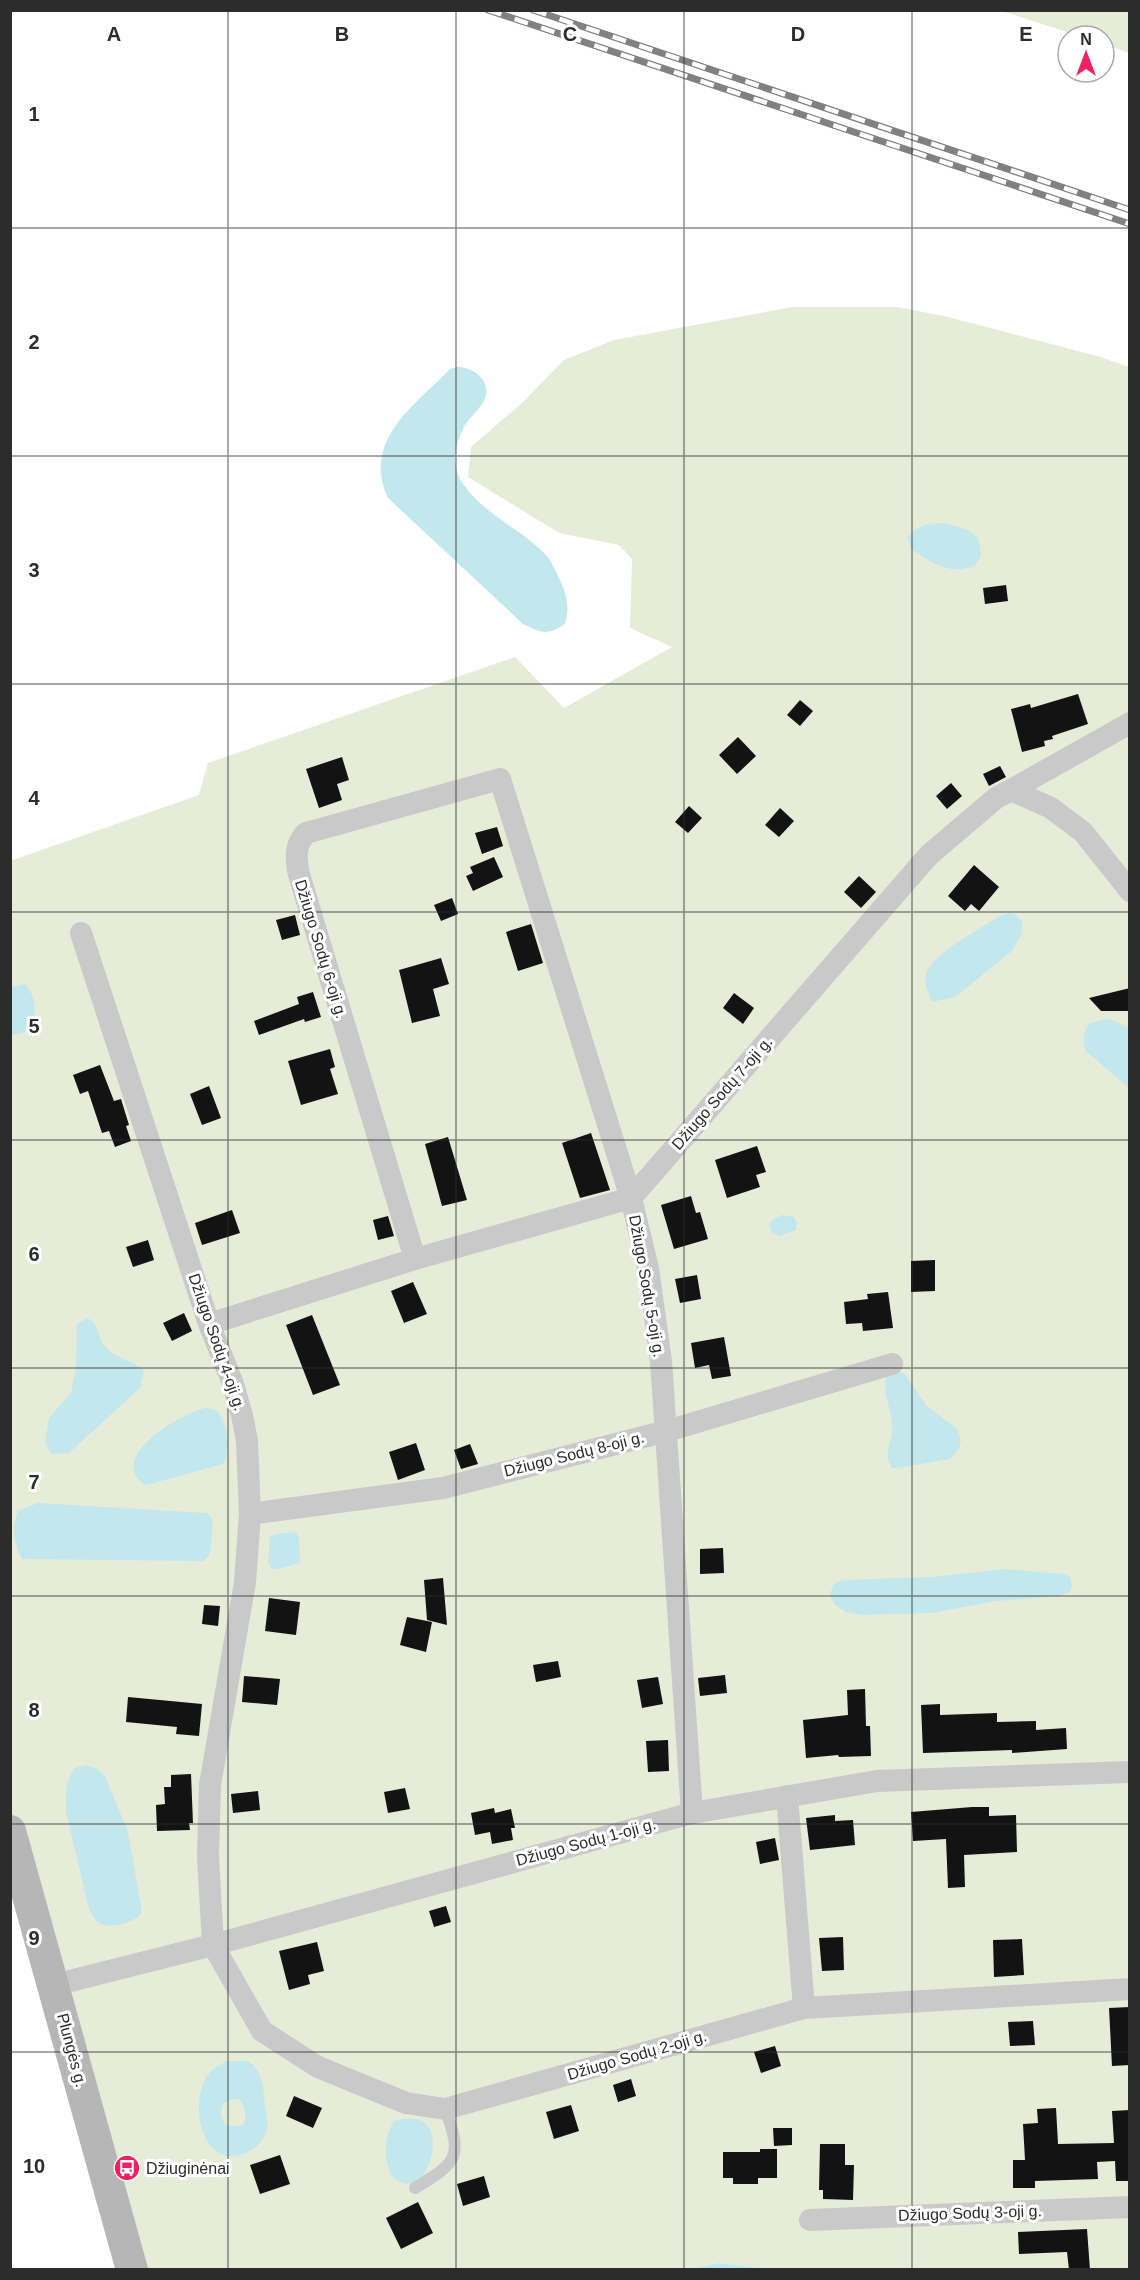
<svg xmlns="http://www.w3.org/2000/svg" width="1140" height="2280" font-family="Helvetica,sans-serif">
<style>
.green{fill:#e7ecd8}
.water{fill:#c2e7ed;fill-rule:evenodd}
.building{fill:#131313}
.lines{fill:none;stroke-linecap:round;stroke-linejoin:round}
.service{stroke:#c9c9c9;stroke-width:12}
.minor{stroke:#c9c9c9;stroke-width:22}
.secondary{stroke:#b6b6b6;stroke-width:32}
.rail-casing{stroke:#818181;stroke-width:7}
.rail{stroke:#fff;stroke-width:4.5;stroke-dasharray:14;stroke-linecap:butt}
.grid{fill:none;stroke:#2c2c2c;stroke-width:1.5;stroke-opacity:0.55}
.labels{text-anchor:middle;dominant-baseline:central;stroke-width:6;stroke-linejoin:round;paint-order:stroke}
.street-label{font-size:16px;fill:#2c2c2c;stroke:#fff}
.poi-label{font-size:16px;fill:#2c2c2c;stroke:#fff;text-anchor:start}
.grid-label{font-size:20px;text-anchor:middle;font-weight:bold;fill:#2c2c2c;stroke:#fff;stroke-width:6;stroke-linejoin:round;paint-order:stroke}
</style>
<rect width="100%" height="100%" fill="#fff"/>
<path class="green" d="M1002 11H1129V53L1104 44V36H1079Z
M792 307H897L944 316 1097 356 1129 367V2269L765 2270 719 2263 692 2270 132 2269 11 1831 10 861 199 795 208 763 515 657 564 708 672 647 630 628 632 559 619 545 559 533 468 477 471 447 522 403 564 360 614 340Z"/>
<path class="water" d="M457 367C472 367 489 378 486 395 484 405 474 413 468 421 457 435 451 461 459 477 479 513 520 527 547 556 551 560 553 567 556 572 565 590 571 604 565 624 546 636 542 633 523 624L388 498C361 441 415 405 450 369Z
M943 523C965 529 981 529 981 556L974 566C950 576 931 562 911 549L908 537C915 526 930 523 943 523Z
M1011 913 1016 915 1022 922V933L1013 950 955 997 932 1002C929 994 924 984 926 975 930 954 982 928 1000 916Z
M25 984C35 992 39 1020 29 1029 25 1033 16 1034 11 1036V987Z
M1105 1019 1112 1020 1129 1028V1088L1086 1051C1082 1041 1083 1033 1089 1024Z
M782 1215 794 1217 797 1224 796 1230 779 1236 772 1233 769 1226 772 1220Z
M87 1318C100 1324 97 1335 104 1345 113 1358 132 1360 144 1370L140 1388 69 1453 51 1454 45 1441 49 1418 71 1393 76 1368 77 1324Z
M895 1372 904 1373 926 1405 957 1429 961 1440 959 1449 950 1459 898 1468H892C883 1457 891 1443 892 1431 893 1414 885 1400 885 1384L886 1378Z
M205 1408C210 1408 215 1410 218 1413 228 1422 231 1454 223 1464L150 1484 145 1485C105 1457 182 1413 205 1408Z
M38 1503 207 1513 212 1518C213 1531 212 1543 209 1556L203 1561 22 1559C13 1539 11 1531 18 1511Z
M292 1532H296L299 1537 300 1563 277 1569H272L268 1562 270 1537 276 1534Z
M1005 1569 1064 1574 1070 1577 1072 1585 1070 1592 1059 1596 996 1601 931 1613 862 1615 846 1612 834 1604 830 1595 833 1585 841 1580 933 1577Z
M86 1765 97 1769 105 1776 128 1832 141 1906V1914C134 1922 112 1929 101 1924 93 1920 91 1912 88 1905L66 1812C66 1795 65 1781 75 1768Z
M227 2061H248C264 2072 263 2088 265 2106 266 2113 269 2122 267 2129 263 2149 233 2165 216 2151 197 2137 194 2098 206 2078 210 2070 219 2065 227 2061ZM233 2099H239C245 2106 247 2115 244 2124L239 2126 226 2125 221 2115 223 2104Z
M402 2119C408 2119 414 2118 420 2120 440 2128 433 2163 423 2175 411 2191 392 2183 388 2167 384 2149 385 2137 394 2121Z
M719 2263 765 2269H692Z"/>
<path class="building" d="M1006 585 1008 601 985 604 983 588Z
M1078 694 1088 724 1052 736 1053 739 1044 741 1045 746 1022 752 1011 709 1030 704 1031 708Z
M800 700 813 711 800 726 787 715Z
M738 737 756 756 737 774 719 755Z
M342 757 349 780 337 784 342 800 319 808 306 769Z
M1000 766 1006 777 989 786 983 774Z
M951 783 962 796 947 809 936 796Z
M689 806 702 818 688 833 675 822Z
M780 808 794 821 779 837 765 825Z
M497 827 503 846 482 854 475 833Z
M494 857 503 877 473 891 466 876 473 873 470 867Z
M974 865 999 887 979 911 971 904 965 911 948 896Z
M859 876 876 892 861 908 844 892Z
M452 898 458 914 441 921 434 905Z
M295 915 300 935 282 940 276 920Z
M531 924 543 963 518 971 506 932Z
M441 958 449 984 433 989 440 1016 412 1023 399 970Z
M1130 988V1011H1101L1089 998Z
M313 992 321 1017 305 1022 304 1019 259 1035 254 1021 299 1004 297 997Z
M734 993 754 1008 743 1024 723 1008Z
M330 1049 335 1067 330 1069 338 1094 301 1105 288 1061Z
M100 1065 114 1101 121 1099 129 1125 126 1126 131 1141 115 1147 109 1131 102 1133 88 1091 80 1094 73 1075Z
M209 1086 221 1118 202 1125 190 1094Z
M591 1133 610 1190 580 1198 562 1143Z
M448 1137 467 1200 442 1206 425 1144Z
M757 1146 766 1172 756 1175 760 1187 727 1198 715 1160Z
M691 1196 696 1213 700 1212 708 1239 674 1249 661 1205Z
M232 1210 240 1233 202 1245 195 1223Z
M388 1216 394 1236 378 1240 373 1220Z
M148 1240 154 1260 133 1267 126 1247Z
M935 1260V1291L911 1292V1261Z
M697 1275 701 1299 680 1303 675 1279Z
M413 1282 427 1314 404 1323 391 1291Z
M888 1292 893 1328 863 1331 862 1323 846 1324 844 1302 868 1299 867 1294Z
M184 1313 192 1331 172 1341 163 1323Z
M312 1315 340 1385 313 1395 286 1325Z
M724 1337 731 1376 712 1379 709 1365 695 1368 691 1343Z
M416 1443 425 1470 398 1480 389 1452Z
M470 1444 478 1464 461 1469 454 1450Z
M723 1548 724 1573 700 1574V1549Z
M443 1578 447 1625 427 1620 424 1580Z
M269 1598 300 1602 296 1635 265 1631Z
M204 1605 220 1606 218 1626 202 1624Z
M407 1617 432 1622 426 1652 400 1645Z
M558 1661 561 1677 536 1682 533 1665Z
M725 1675 727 1693 700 1696 698 1678Z
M244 1676 280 1679 277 1705 242 1702Z
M658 1677 663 1704 642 1708 637 1680Z
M865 1689 866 1726H870L871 1756 839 1757 838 1755 806 1758 803 1720 848 1715 847 1690Z
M128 1697 202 1704 199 1736 176 1734 177 1727 126 1722Z
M940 1704V1715L997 1713V1722L1036 1721V1730L1066 1728 1067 1749 1012 1753V1750L923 1753 921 1705Z
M668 1740 669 1771 648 1772 646 1741Z
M191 1774 193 1823H189L190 1830 157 1831 156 1805 165 1804 164 1787H171V1775Z
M405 1788 410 1809 388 1813 384 1792Z
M258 1791 260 1810 233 1813 231 1794Z
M972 1807H989V1816L1016 1815 1017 1852 964 1855 965 1887 948 1888 946 1839 913 1841 911 1812Z
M494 1808 495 1813 511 1809 515 1828H511L513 1840 492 1844 490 1832 475 1835 471 1813Z
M835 1815V1821L853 1820 855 1845 810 1850 806 1818Z
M775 1838 779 1860 760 1864 756 1842Z
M446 1906 451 1922 434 1927 429 1911Z
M843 1937 844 1970 822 1971 819 1938Z
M1022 1939 1024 1975 994 1977 993 1940Z
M317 1942 324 1971 308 1975 310 1984 289 1990 279 1951Z
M1130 2007V2065L1112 2066 1109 2008Z
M1033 2021 1035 2045 1010 2046 1008 2022Z
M775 2046 781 2066 761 2073 754 2052Z
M631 2079 636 2096 618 2102 613 2085Z
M294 2096 322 2108 313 2128 286 2116Z
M571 2105 579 2131 554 2139 546 2112Z
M1056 2108 1058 2144 1114 2143 1112 2111 1130 2110V2181H1116L1115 2161 1097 2162 1098 2179 1035 2181V2188H1013V2160H1025L1023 2124 1038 2123 1037 2109Z
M773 2128H792V2145L774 2146Z
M820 2144H845V2165H854L853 2200 823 2199V2190H819Z
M760 2149H777V2178H758V2184H733V2178H723V2152H760Z
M280 2155 290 2184 260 2194 250 2165Z
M484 2176 490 2197 463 2206 457 2184Z
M418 2202 433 2233 401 2249 386 2218Z
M1087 2229 1090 2270H1069L1067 2252 1019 2254 1018 2232Z"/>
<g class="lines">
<path class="service" d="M415 2188C458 2162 463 2157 445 2109"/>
<path class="minor" d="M1011 790 1130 723
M81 933 209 1324 232 1381 242 1415 247 1441 250 1514 245 1582 210 1785 208 1856 213 1945 262 2031 318 2067 406 2103 445 2109 804 2008 1130 1989
M415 1259 298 871C296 855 295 845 306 833L500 779 631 1198 648 1268 661 1361 692 1813
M209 1324 415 1259 631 1198 929 855 996 798 1011 790 1051 808 1083 832 1130 891
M250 1514 443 1488 667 1431 892 1364
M787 1796 804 2008
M54 1985 213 1945 692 1813 877 1781 1130 1772
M810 2220 1130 2207"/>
<path class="secondary" d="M10 1831 132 2270"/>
<g class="rail-casing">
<path id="rail" d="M488 10 1130 224
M533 10 1130 210"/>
</g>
<use href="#rail" class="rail"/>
</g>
<path class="grid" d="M228 10V2270M456 10V2270M684 10V2270M912 10V2270M10 228H1130M10 456H1130M10 684H1130M10 912H1130M10 1140H1130M10 1368H1130M10 1596H1130M10 1824H1130M10 2052H1130"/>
<defs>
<g id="bus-disc" transform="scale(1.35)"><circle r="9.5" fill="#f31f63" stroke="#fff"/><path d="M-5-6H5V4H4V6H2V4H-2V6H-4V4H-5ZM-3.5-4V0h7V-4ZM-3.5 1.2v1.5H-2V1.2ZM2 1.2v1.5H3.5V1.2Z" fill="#fff"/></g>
</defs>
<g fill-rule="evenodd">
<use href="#bus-disc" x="127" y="2168"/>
</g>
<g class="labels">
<g class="street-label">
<text transform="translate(321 949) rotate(73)">Džiugo Sodų 6-oji g.</text>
<text transform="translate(722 1093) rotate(-49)">Džiugo Sodų 7-oji g.</text>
<text transform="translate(647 1286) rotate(80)">Džiugo Sodų 5-oji g.</text>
<text transform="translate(217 1342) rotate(71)">Džiugo Sodų 4-oji g.</text>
<text transform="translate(574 1454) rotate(-14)">Džiugo Sodų 8-oji g.</text>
<text transform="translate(586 1842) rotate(-15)">Džiugo Sodų 1-oji g.</text>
<text transform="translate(72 2050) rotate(75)">Plungės g.</text>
<text transform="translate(637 2055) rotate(-16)">Džiugo Sodų 2-oji g.</text>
<text transform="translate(970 2213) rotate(-2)">Džiugo Sodų 3-oji g.</text>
</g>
<g class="poi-label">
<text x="146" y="2168">Džiuginėnai</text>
</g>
</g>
<g class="grid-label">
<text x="114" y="41">A</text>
<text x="342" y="41">B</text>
<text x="570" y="41">C</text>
<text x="798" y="41">D</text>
<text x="1026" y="41">E</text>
<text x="34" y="121">1</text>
<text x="34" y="349">2</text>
<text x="34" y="577">3</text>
<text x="34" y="805">4</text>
<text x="34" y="1033">5</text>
<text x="34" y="1261">6</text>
<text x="34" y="1489">7</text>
<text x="34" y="1717">8</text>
<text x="34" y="1945">9</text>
<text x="34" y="2173">10</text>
</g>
<rect width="1140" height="2280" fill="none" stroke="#2c2c2c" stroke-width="24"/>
<g transform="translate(1086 54)"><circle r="28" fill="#ffffff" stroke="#ababab" stroke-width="1.5"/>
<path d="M0-4.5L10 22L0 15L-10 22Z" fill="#f31f63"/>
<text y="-9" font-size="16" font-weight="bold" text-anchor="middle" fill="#2c2c2c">N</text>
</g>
</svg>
